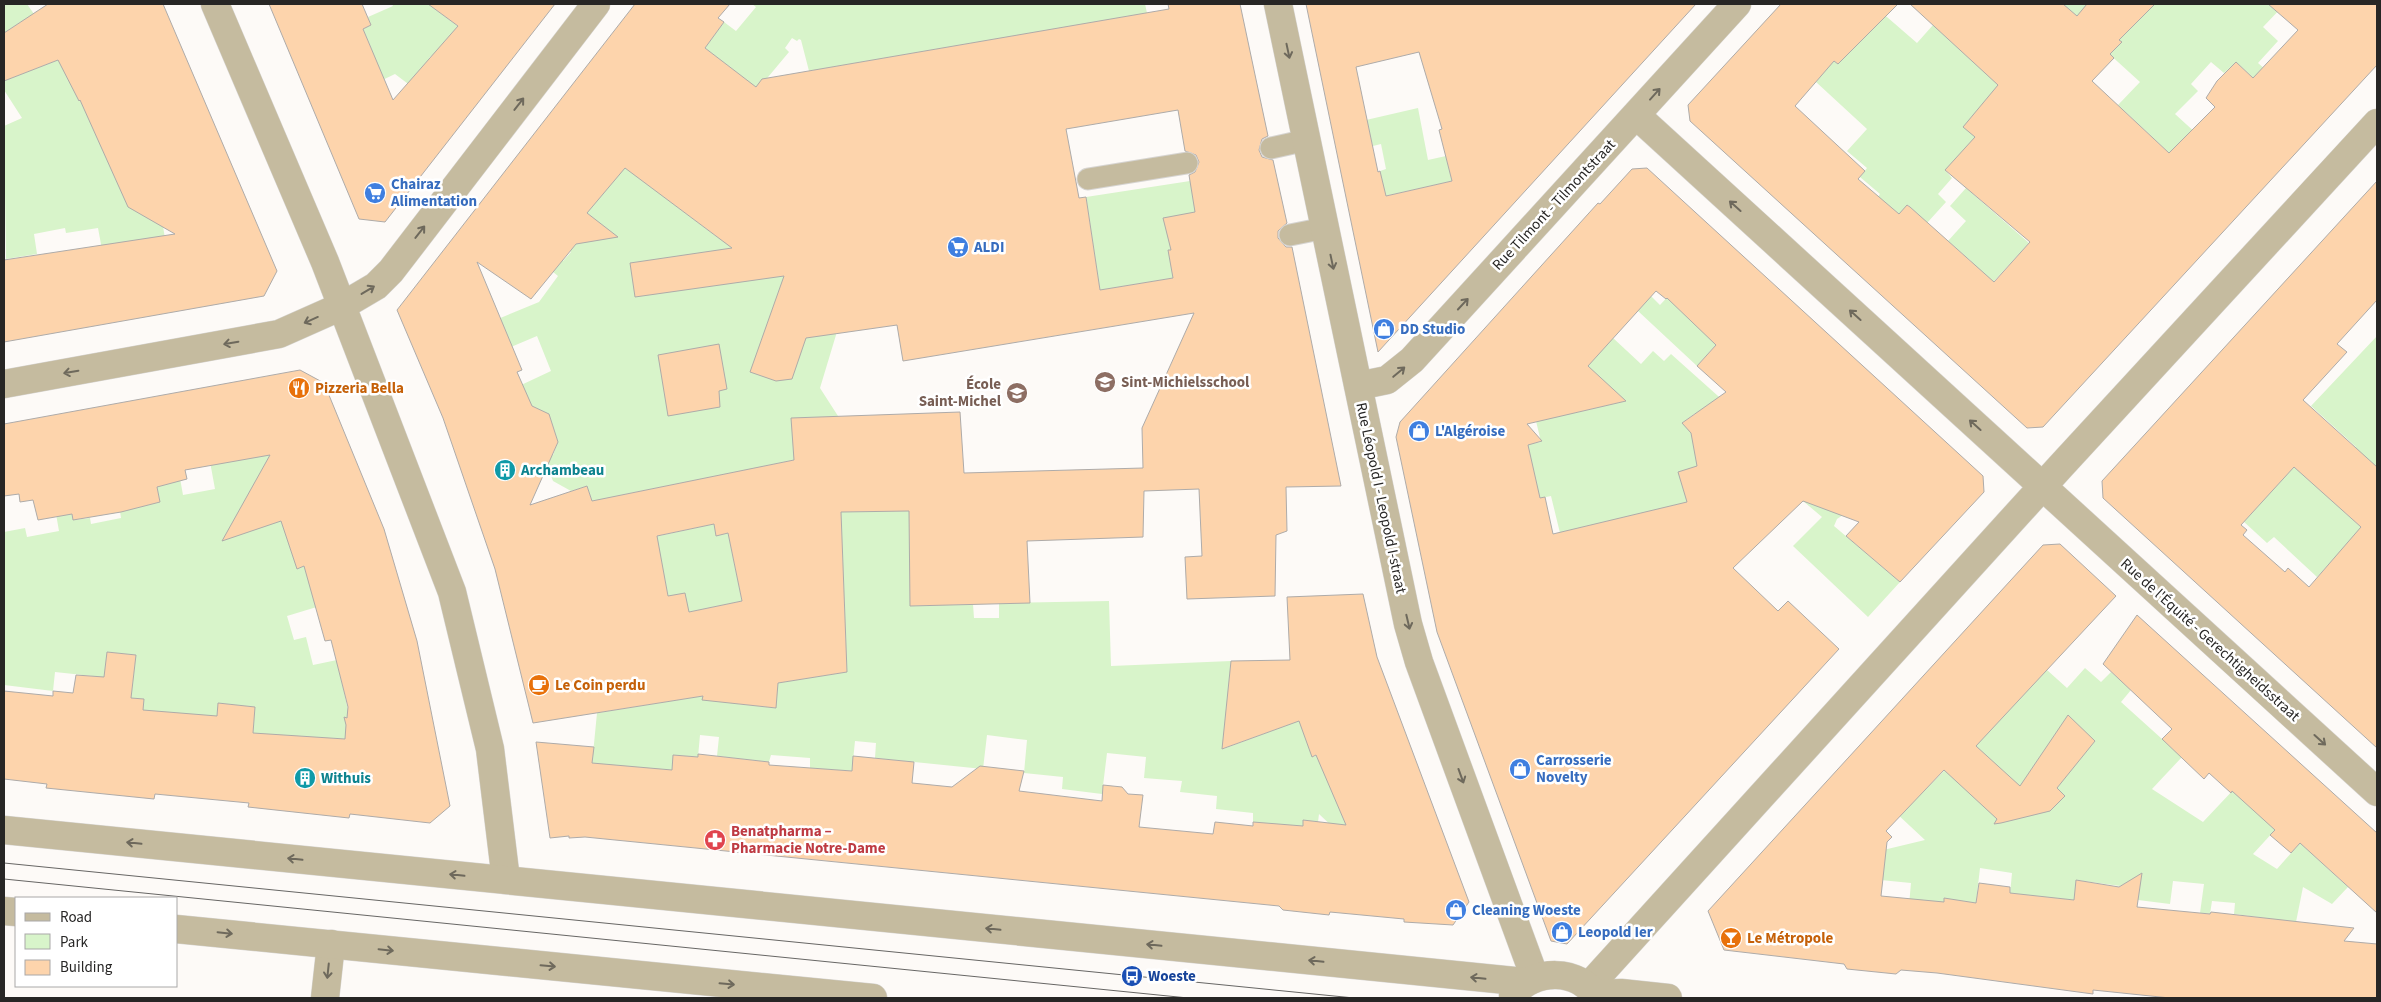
<svg xmlns="http://www.w3.org/2000/svg" width="2381" height="1002" font-family="'Source Sans 3',sans-serif">
<style>
.green{fill:#d8f4ca}
.building{fill:#fdd4ac;stroke:#aeaba9;fill-rule:evenodd}
.lines{fill:none;stroke-linecap:round;stroke-linejoin:round}
.service-casing{stroke:#d6d4d1;stroke-width:23}
.minor-casing{stroke:#d6d4d1;stroke-width:29}
.tertiary-casing{stroke:#d6d4d1;stroke-width:29}
.service{stroke:#c5bb9f;stroke-width:21}
.minor{stroke:#c5bb9f;stroke-width:28}
.tertiary{stroke:#c5bb9f;stroke-width:28}
.tram{stroke:#676664;stroke-width:1}
.oneway{stroke:#6e695c}
.labels{text-anchor:middle;dominant-baseline:central;stroke-width:5;stroke-linejoin:round;paint-order:stroke}
.shop-label{font-size:15px;font-weight:bold;fill:#366cbe;stroke:#fff;text-anchor:start}
.street-label{font-size:15px;fill:#272625;stroke:#fff}
.education-label{font-size:15px;font-weight:bold;fill:#785e54;stroke:#fff;text-anchor:start}
.food-label{font-size:15px;font-weight:bold;fill:#c56008;stroke:#fff;text-anchor:start}
.culture-label{font-size:15px;font-weight:bold;fill:#0d838f;stroke:#fff;text-anchor:start}
.health-label{font-size:15px;font-weight:bold;fill:#be3a42;stroke:#fff;text-anchor:start}
.transit-label{font-size:15px;font-weight:bold;fill:#164399;stroke:#fff;text-anchor:start}
</style>
<rect width="100%" height="100%" fill="#fdfaf7"/>
<path class="green" d="M4 4H27L34 14 50 4H88L163 226 167 251 103 255 98 228 66 233 65 228 34 234 37 254 6 259 4 126 22 118 4 90V81L58 60 31 39 22 21 4 33Z
M392 4H434L432 7 470 35 434 54 429 58 424 96 395 74 372 85 357 56 372 50 363 29 371 25 368 17 393 6Z
M752 4H1145L1147 13 809 71 801 40 799 39 797 41 792 38 785 48 789 52 758 89 705 48 724 22 736 31 756 7Z
M1865 4H1872L1917 43 1933 25 2018 103 1945 170 1952 178 1938 194 1946 202 1927 223 1908 205 1899 214 1888 205 1886 206 1877 198 1880 194 1860 177 1867 168 1847 151 1867 129 1816 82 1820 77 1811 69 1825 54 1838 64 1852 49 1851 20Z
M2063 4H2285L2263 27 2278 41 2258 63 2274 77 2275 98 2236 62 2224 73 2211 62 2191 84 2198 91 2175 114 2209 145 2182 165 2118 105 2140 82 2096 42 2100 37Z
M1418 108 1428 160 1446 156 1452 181 1385 196 1380 171 1386 169 1381 144 1373 146 1366 120Z
M610 156 717 237 740 216 815 205 836 335 820 388 838 416 839 451 621 495 631 542 714 524 716 536 728 533 742 601 689 612 668 596 665 579 564 599 597 517 587 486 571 491 553 481 544 458 553 455 558 442 549 414 528 413 519 386 551 371 537 336 476 362 498 319 539 302 558 276 542 263 550 252 563 261 571 252 565 247 577 209C611 190 605 194 610 156Z
M1190 181 1227 269 1100 290 1086 197Z
M1966 188 2029 243 1984 292 1971 261 1948 241 1966 221 1950 206Z
M1672 292 1720 340 1697 366 1638 311 1648 293 1660 305Z
M2377 336V472L2342 510 2362 528 2317 577 2274 537 2267 543 2243 521 2294 467 2318 488 2356 447 2311 406Z
M1612 337 1641 364 1653 351 1664 361 1671 354 1727 404 1694 414 1682 423 1691 431 1705 498 1560 533 1551 496 1527 501 1506 429 1529 444 1541 442 1536 421 1559 398 1575 413 1625 401 1583 362Z
M206 440 272 451 263 469 293 480 297 569 304 566 320 606 287 616 294 640 306 637 313 665 337 660 350 719 345 739 331 738 329 750 253 733 255 707 218 703 216 726 140 730 144 699 131 698 136 655 107 652 102 696 92 676 55 672 53 691 4 685V532L25 528 27 537 59 531 53 497 67 491 73 520 90 518 91 524 121 518 120 511 160 502 157 487 174 445 183 495 215 489Z
M1816 474 1843 515 1837 519 1834 526 1900 582 1868 617 1793 546 1822 517 1803 501Z
M909 511 910 606 973 604 974 618H999V603L1109 601 1111 666 1231 661 1223 749 1311 716 1313 757 1320 754 1354 836 1336 830 1319 814 1318 822 1303 820V827L1253 822V813L1216 809 1217 796 1180 792 1182 781 1144 778 1146 757 1107 753 1102 794 1062 789 1063 777 1024 773 1027 740 987 735 983 769 875 758 876 743 855 741 852 771 810 768V758L771 755 769 762 717 756 719 737 700 735 698 757 674 755 672 770 592 764 597 713 740 690 738 704 775 708 778 683 847 672 841 512Z
M2085 668 2101 682 2111 672 2131 690 2121 702 2182 757 2152 789 2203 822 2236 787 2275 830 2253 854 2277 869 2300 843 2348 887 2332 904 2303 887 2296 922 2263 929 2265 918 2234 914 2235 903 2212 901 2210 914 2200 913 2204 884 2173 881 2170 904 2138 900 2140 885 2126 883 2120 886 2076 880 2074 900 2010 894 2012 873 1980 868 1976 903 1945 899 1943 910 1909 905 1911 883 1850 877 1875 852 1925 840 1895 812 1916 788 1922 793 1944 771 1942 768 2047 670 2067 688Z"/>
<path class="building" d="M48 4H163L277 271 264 296 4 342V260L175 234 128 207 80 100 79 101 58 60 4 81V33Z
M269 4H362L371 25 363 29 393 100 458 26 428 4H555L385 222 359 219Z
M635 4H730L718 18 724 22 705 48 756 87 762 79 1169 9 1168 4H1240L1268 136 1262 139 1259 150 1262 157 1273 160 1287 223 1278 231V238L1286 247H1292L1341 486 1286 487 1287 531 1276 535 1275 596 1187 599 1185 557 1202 556 1199 489 1144 491 1143 537 1027 541 1030 603 910 606 909 511 841 512 847 672 778 683 776 708 702 700 703 696 533 723 495 569 443 418 397 310ZM1178 110 1185 151 1196 155 1199 162 1195 172 1189 175 1195 212 1163 218 1171 250H1168L1173 278 1100 290 1086 197 1079 198 1066 129ZM625 168 732 248 630 263 635 297 784 276 750 372 776 381 792 379 806 338 897 325 903 361 1194 313 1142 428 1143 468 964 473 960 412 791 418 794 460 592 501 587 486 530 505 558 442 549 414 532 406 517 372 522 370 477 262 531 299 576 244 618 237 587 213ZM714 524 716 536 728 533 742 601 689 612 685 593 668 596 657 536Z
M1306 4H1696L1378 352ZM1419 52 1442 129 1439 130 1452 181 1386 196 1380 171 1378 172 1356 67Z
M1781 4H1898L1838 64 1834 61 1795 106 1865 171 1858 179 1899 214 1907 205 1910 207 1994 282 2030 242 1945 170 1975 137 1963 127 1998 85 1910 4H2063L2077 16 2087 4H2155L2119 40 2122 42 2110 54 2114 58 2092 81 2169 153 2215 107 2206 98 2217 81 2236 62 2253 78 2298 30 2268 4H2377V65L2043 427 2027 428 1690 121 1688 105Z
M1647 168 1983 476 1984 492 1900 582 1846 536 1859 522 1803 501 1733 568 1778 611 1788 601 1839 649 1567 944 1551 941 1437 632 1396 437 1400 422 1598 203 1600 204 1632 169ZM1656 291 1666 299 1667 298 1716 345 1697 366 1726 392 1682 423 1691 433 1697 466 1678 472 1687 502 1553 534 1545 497 1540 498 1528 445 1542 441 1527 424 1626 401 1588 366Z
M2377 181V300L2337 344 2347 352 2303 400 2377 467V748L2103 498 2102 481ZM2294 467 2361 527 2309 587 2288 568 2285 572 2243 535 2247 530 2241 525Z
M719 344 727 389 719 391 720 407 668 416 658 355Z
M300 370 324 383 384 529 417 641 450 806 430 823 350 814 349 818 248 807 249 803 155 794 154 799 46 788 47 784 4 779V691L53 696V691L73 693 76 675 104 677 107 652 136 655 131 698 144 699 143 710 217 716 218 703 255 707 253 733 345 739 346 725 344 717 347 718 348 707 331 640 325 641 304 566 297 569 281 521 222 541 270 455 185 470 187 479 157 487 160 502 121 512 73 520 72 514 38 520 33 500 20 502 19 494 4 496V424Z
M2060 544 2116 596 1976 746 2020 786 2068 715 2095 741 2057 788 2065 796 2050 811 2001 823 1994 824 1997 819 1944 770 1886 831 1892 837 1887 842 1881 896 1944 902V898L1976 903 1979 883 2010 887V893L2074 900 2076 880 2119 887 2142 873 2137 907 2210 914 2211 912 2354 928 2344 941 2377 944V998H2170L2093 990V994L1937 973 1901 970 1896 974 1847 969 1844 964 1724 950 1708 911 2043 545Z
M1363 594 1377 657 1469 902 1453 925 1404 922V919L1330 912 1329 915 1283 910 1279 906 585 837 569 838V836L550 838 536 742 594 747 592 763 672 770 673 755 698 757V754L769 762V765L852 771 853 756 914 762 912 783 952 787 980 766 1024 771 1019 791 1102 801 1103 785 1122 787 1128 794 1143 795 1139 827 1213 834 1215 822 1253 826V822L1303 826V820L1346 825 1316 755 1312 757 1299 721 1222 749 1231 661 1290 660 1287 597Z
M2137 615 2377 833V913L2300 843 2291 853 2270 835 2275 830 2232 791 2231 793 2209 773 2204 779 2162 739 2172 729 2103 664Z"/>
<g class="lines">
<g class="service-casing">
<path id="service" d="M1271 148 1307 140
M1088 179 1187 163
M1290 235 1325 228"/>
</g>
<g class="minor-casing">
<path id="minor" d="M215 4 325 262 452 592 490 749 506 880
M1278 4 1408 624 1419 662 1535 978
M1636 115 2377 792
M4 384 279 334 342 306 376 286 391 271 596 4
M1358 386 1387 380 1412 360 1737 4
M1588 987 2061 466 2377 123
M325 998 331 944"/>
</g>
<g class="tertiary-casing">
<path id="tertiary" d="M4 830 1526 982
M4 911 16 912
M176 929 873 998
M1595 994 1621 993 1668 998
M1513 995C1533 968 1580 968 1597 998"/>
</g>
<use href="#service" class="service"/>
<use href="#minor" class="minor"/>
<use href="#tertiary" class="tertiary"/>
<path class="tram" d="M4 863 1354 998
M4 879 1188 998"/>
</g>
<defs><path id="oneway-shaft" d="M-6 0H5M1.5-3L5.5 0L1.5 3" fill="none" stroke-width="1.6" stroke-linecap="round" stroke-linejoin="round" transform="scale(1.25)"/></defs>
<g class="oneway">
<use href="#oneway-shaft" transform="translate(1288 51) rotate(78)"/>
<use href="#oneway-shaft" transform="translate(1655 94) rotate(-48)"/>
<use href="#oneway-shaft" transform="translate(519 104) rotate(-52)"/>
<use href="#oneway-shaft" transform="translate(1735 206) rotate(-138)"/>
<use href="#oneway-shaft" transform="translate(420 232) rotate(-52)"/>
<use href="#oneway-shaft" transform="translate(1332 262) rotate(78)"/>
<use href="#oneway-shaft" transform="translate(368 290) rotate(-31)"/>
<use href="#oneway-shaft" transform="translate(1463 304) rotate(-47)"/>
<use href="#oneway-shaft" transform="translate(1855 315) rotate(-138)"/>
<use href="#oneway-shaft" transform="translate(311 320) rotate(156)"/>
<use href="#oneway-shaft" transform="translate(231 343) rotate(170)"/>
<use href="#oneway-shaft" transform="translate(71 372) rotate(170)"/>
<use href="#oneway-shaft" transform="translate(1399 372) rotate(-40)"/>
<use href="#oneway-shaft" transform="translate(1975 425) rotate(-138)"/>
<use href="#oneway-shaft" transform="translate(1408 622) rotate(77)"/>
<use href="#oneway-shaft" transform="translate(2320 740) rotate(42)"/>
<use href="#oneway-shaft" transform="translate(1461 776) rotate(70)"/>
<use href="#oneway-shaft" transform="translate(134 843) rotate(-174)"/>
<use href="#oneway-shaft" transform="translate(295 859) rotate(-174)"/>
<use href="#oneway-shaft" transform="translate(457 875) rotate(-174)"/>
<use href="#oneway-shaft" transform="translate(993 929) rotate(-174)"/>
<use href="#oneway-shaft" transform="translate(225 933) rotate(6)"/>
<use href="#oneway-shaft" transform="translate(1154 945) rotate(-174)"/>
<use href="#oneway-shaft" transform="translate(386 950) rotate(6)"/>
<use href="#oneway-shaft" transform="translate(1316 961) rotate(-174)"/>
<use href="#oneway-shaft" transform="translate(548 966) rotate(5)"/>
<use href="#oneway-shaft" transform="translate(328 971) rotate(96)"/>
<use href="#oneway-shaft" transform="translate(1478 978) rotate(-174)"/>
<use href="#oneway-shaft" transform="translate(727 984) rotate(5)"/>
</g>
<defs>
<g id="supermarket-disc" transform="scale(1.125)"><circle r="9.5" fill="#3f7fe0" stroke="#fff"/><path d="M-6-5.5h2.5l.6 2H6L4.5 2H-2.5L-4.4-4H-6ZM-1.5 3.2a1.3 1.3 0 1 0 .1 0ZM3 3.2a1.3 1.3 0 1 0 .1 0Z" fill="#fff"/></g>
<g id="shop-disc" transform="scale(1.125)"><circle r="9.5" fill="#3f7fe0" stroke="#fff"/><path d="M-5-2.5h2.3a2.7 3.5 0 0 1 5.4 0H5L5.5 6h-11ZM-1.5-2.5h3a1.5 2.3 0 0 0-3 0Z" fill="#fff"/></g>
<g id="school-disc" transform="scale(1.125)"><circle r="9.5" fill="#8d6e63" stroke="#fff"/><path d="M0-5L7-2L0 1L-7-2ZM-4 1L0 2.5L4 1V4Q0 6-4 4Z" fill="#fff"/></g>
<g id="restaurant-disc" transform="scale(1.125)"><circle r="9.5" fill="#e8710a" stroke="#fff"/><path d="M-5-6h1v4h1v-4h1v4h1v-4h1v5L-1.5 .5V6h-2V.5L-5-1ZM5-6V6H3V1.5H1.5Q1.5-4 5-6Z" fill="#fff"/></g>
<g id="building-disc" transform="scale(1.125)"><circle r="9.5" fill="#0f9aa8" stroke="#fff"/><path d="M-4-6H4V6H1V3H-1V6H-4ZM-2.5-4.3h1.7v1.8h-1.7ZM.8-4.3h1.7v1.8H.8ZM-2.5-1h1.7V.8h-1.7ZM.8-1h1.7V.8H.8Z" fill="#fff"/></g>
<g id="cafe-disc" transform="scale(1.125)"><circle r="9.5" fill="#e8710a" stroke="#fff"/><path d="M-5.5-4.5H6V0H3Q3 3.5 0 3.5H-2.5Q-5.5 3.5-5.5 0ZM3-3.2v2h1.7v-2ZM-6 4.5H4V6H-6Z" fill="#fff"/></g>
<g id="pharmacy-disc" transform="scale(1.125)"><circle r="9.5" fill="#e0444e" stroke="#fff"/><path d="M-2-6h4v4h4v4h-4v4h-4v-4h-4v-4h4Z" fill="#fff"/></g>
<g id="bar-disc" transform="scale(1.125)"><circle r="9.5" fill="#e8710a" stroke="#fff"/><path d="M-6-5H6L.8 .8V4.5H3.5V6h-7V4.5H-.8V.8Z" fill="#fff"/></g>
<g id="bus-disc" transform="scale(1.125)"><circle r="9.5" fill="#1a4fb4" stroke="#fff"/><path d="M-5-6H5V4H4V6H2V4H-2V6H-4V4H-5ZM-3.5-4V0h7V-4ZM-3.5 1.2v1.5H-2V1.2ZM2 1.2v1.5H3.5V1.2Z" fill="#fff"/></g>
</defs>
<g fill-rule="evenodd">
<use href="#supermarket-disc" x="375" y="193"/>
<use href="#supermarket-disc" x="958" y="247"/>
<use href="#shop-disc" x="1384" y="329"/>
<use href="#school-disc" x="1105" y="382"/>
<use href="#restaurant-disc" x="299" y="388"/>
<use href="#school-disc" x="1017" y="393"/>
<use href="#shop-disc" x="1419" y="431"/>
<use href="#building-disc" x="505" y="470"/>
<use href="#cafe-disc" x="539" y="685"/>
<use href="#shop-disc" x="1520" y="769"/>
<use href="#building-disc" x="305" y="778"/>
<use href="#pharmacy-disc" x="715" y="840"/>
<use href="#shop-disc" x="1456" y="910"/>
<use href="#shop-disc" x="1562" y="932"/>
<use href="#bar-disc" x="1731" y="938"/>
<use href="#bus-disc" x="1132" y="976"/>
</g>
<g class="labels">
<g class="shop-label">
<text x="391" y="184">Chairaz<tspan x="391" dy="17">Alimentation</tspan></text>
<text x="974" y="247">ALDI</text>
<text x="1400" y="329">DD Studio</text>
<text x="1435" y="431">L'Algéroise</text>
<text x="1536" y="760">Carrosserie<tspan x="1536" dy="17">Novelty</tspan></text>
<text x="1472" y="910">Cleaning Woeste</text>
<text x="1578" y="932">Leopold Ier</text>
</g>
<g class="street-label">
<text transform="translate(1554 205) rotate(-47)">Rue Tilmont - Tilmontstraat</text>
<text transform="translate(1381 498) rotate(78)">Rue Léopold I - Leopold I-straat</text>
<text transform="translate(2210 640) rotate(42)">Rue de l'Équité - Gerechtigheidsstraat</text>
</g>
<g class="education-label">
<text x="1121" y="382">Sint-Michielsschool</text>
<text x="1001" y="384" text-anchor="end">École<tspan x="1001" dy="17">Saint-Michel</tspan></text>
</g>
<g class="food-label">
<text x="315" y="388">Pizzeria Bella</text>
<text x="555" y="685">Le Coin perdu</text>
<text x="1747" y="938">Le Métropole</text>
</g>
<g class="culture-label">
<text x="521" y="470">Archambeau</text>
<text x="321" y="778">Withuis</text>
</g>
<g class="health-label">
<text x="731" y="831">Benatpharma –<tspan x="731" dy="17">Pharmacie Notre-Dame</tspan></text>
</g>
<g class="transit-label">
<text x="1148" y="976">Woeste</text>
</g>
</g>
<rect width="2381" height="1002" fill="none" stroke="#272625" stroke-width="10"/>
<rect x="15" y="897" width="162" height="90" fill="#ffffff" stroke="#a9a8a8"/>
<rect x="25" y="913" width="25" height="8" fill="#c5bb9f" stroke="#a9a8a8"/>
<text x="60" y="922" font-size="15" fill="#272625">Road</text>
<rect x="25" y="934" width="25" height="15" fill="#d8f4ca" stroke="#a9a8a8"/>
<text x="60" y="947" font-size="15" fill="#272625">Park</text>
<rect x="25" y="960" width="25" height="15" fill="#fdd4ac" stroke="#a9a8a8"/>
<text x="60" y="972" font-size="15" fill="#272625">Building</text>
</svg>
